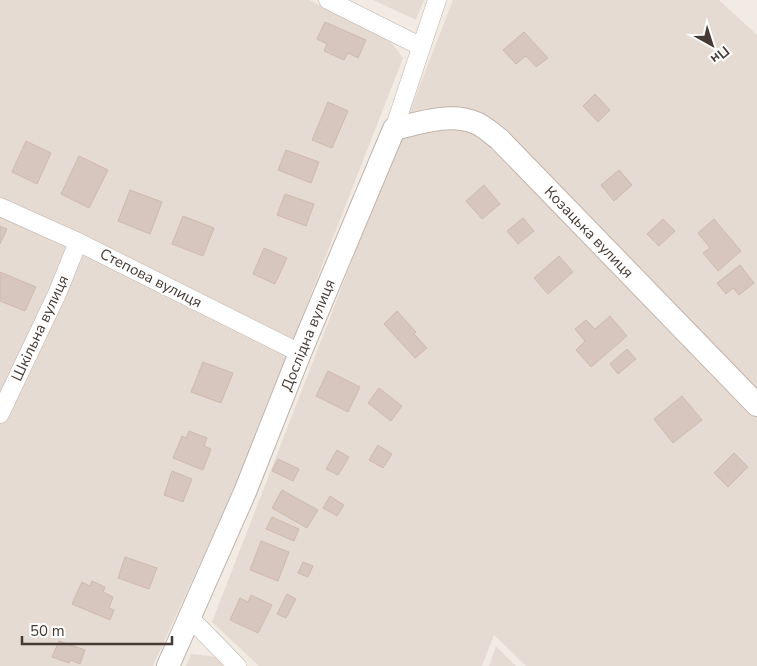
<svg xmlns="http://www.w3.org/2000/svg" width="757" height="666" font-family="'Nunito Sans',sans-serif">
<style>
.residential{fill:#e6dbd2}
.building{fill:#d7c6bd;stroke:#cfb9ad}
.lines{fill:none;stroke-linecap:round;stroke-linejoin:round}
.minor-casing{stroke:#c1b3aa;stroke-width:19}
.tertiary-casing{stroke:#c1b3aa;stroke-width:24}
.minor{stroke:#fff;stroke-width:18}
.tertiary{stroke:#fff;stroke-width:22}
.labels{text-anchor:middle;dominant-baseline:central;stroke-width:4;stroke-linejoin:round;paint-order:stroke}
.street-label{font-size:15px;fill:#453a34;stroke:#fff}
</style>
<rect width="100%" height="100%" fill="#f2ebe4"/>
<path class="residential" d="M0 0H309L388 38 403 58 243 469 153 666H0Z
M373 0H424L416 20Z
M453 0H719L757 35V666H526L494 635 482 666H259L212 622Z
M496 646 516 666H489Z
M191 654 218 657 226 666H186Z"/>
<path class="building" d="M325 22 366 40 358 58 348 53 344 60 324 51 327 44 317 39Z
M524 32 548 58 536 67 526 56 516 64 503 50Z
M595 94 610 110 598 122 583 106Z
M328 102 348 111 332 148 312 140Z
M26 141 51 153 37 184 12 172Z
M286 150 319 162 311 183 278 170Z
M79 156 108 170 89 208 61 194Z
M619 170 632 185 614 201 601 185Z
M484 185 500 204 482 219 466 201Z
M130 190 162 202 150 234 118 221Z
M285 194 314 204 306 226 277 215Z
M183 216 214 228 203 256 172 244Z
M523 218 534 231 518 244 507 231Z
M663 219 675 231 659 246 647 234Z
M714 219 741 251 718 271 703 253 710 248 698 233Z
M0 226 7 229 0 244Z
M264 248 287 258 275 284 253 274Z
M559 256 573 272 548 294 534 278Z
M740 265 754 283 739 295 733 288 726 294 717 283Z
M0 272 36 287 25 311 0 301Z
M397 311 416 332 414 334 427 348 415 358 384 324Z
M610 316 627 336 591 367 576 350 585 341 575 329 586 320 595 329Z
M627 349 636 359 618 374 610 364Z
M203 362 233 373 221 403 191 392Z
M328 371 360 387 348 412 316 396Z
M379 388 402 406 391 421 368 403Z
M682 396 702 420 673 443 654 419Z
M189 431 207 438 204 446 211 449 203 470 173 458 182 436 186 438Z
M378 445 392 454 383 468 369 460Z
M337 450 349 457 338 475 326 469Z
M734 453 748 467 728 487 714 473Z
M278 459 299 469 293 481 272 471Z
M172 471 192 479 183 502 164 495Z
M282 490 318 510 307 528 272 508Z
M330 496 344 505 337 516 323 508Z
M272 517 299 529 294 541 266 529Z
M261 541 289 552 278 581 250 570Z
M125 557 157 568 149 589 118 578Z
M303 562 313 566 308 577 298 573Z
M92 581 105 587 103 592 113 597 109 608 114 610 110 620 72 604 82 582 90 586Z
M287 594 296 599 286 618 277 614Z
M251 595 272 605 258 633 230 620 240 598 248 602Z
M59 641 85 650 80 664 70 660 69 663 52 657Z"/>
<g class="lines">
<g class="minor-casing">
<path id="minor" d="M328 0 420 46
M394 129 437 0
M0 207 78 242 300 353
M0 414 57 294 78 242
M189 617 237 666"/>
</g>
<g class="tertiary-casing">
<path id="tertiary" d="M168 666 245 492 300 353 394 129C419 123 451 112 476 123 484 126 492 134 499 139L757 405"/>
</g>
<use href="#minor" class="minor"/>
<use href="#tertiary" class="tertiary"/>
</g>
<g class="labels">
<g class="street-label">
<text transform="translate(589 232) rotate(46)">Козацька вулиця</text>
<text transform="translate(151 278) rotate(27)">Степова вулиця</text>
<text transform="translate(40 328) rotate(-65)">Шкільна вулиця</text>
<text transform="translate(308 335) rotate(-68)">Дослідна вулиця</text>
</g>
</g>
<g transform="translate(712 45) rotate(141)" stroke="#ffffff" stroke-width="4" paint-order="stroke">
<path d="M0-4L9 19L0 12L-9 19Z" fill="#453a34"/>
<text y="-8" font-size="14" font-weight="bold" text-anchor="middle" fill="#453a34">Пн</text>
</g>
<path d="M22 636v8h150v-8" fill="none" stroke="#453a34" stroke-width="2.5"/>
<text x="30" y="636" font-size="15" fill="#453a34" stroke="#ffffff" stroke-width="4" paint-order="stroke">50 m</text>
</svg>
